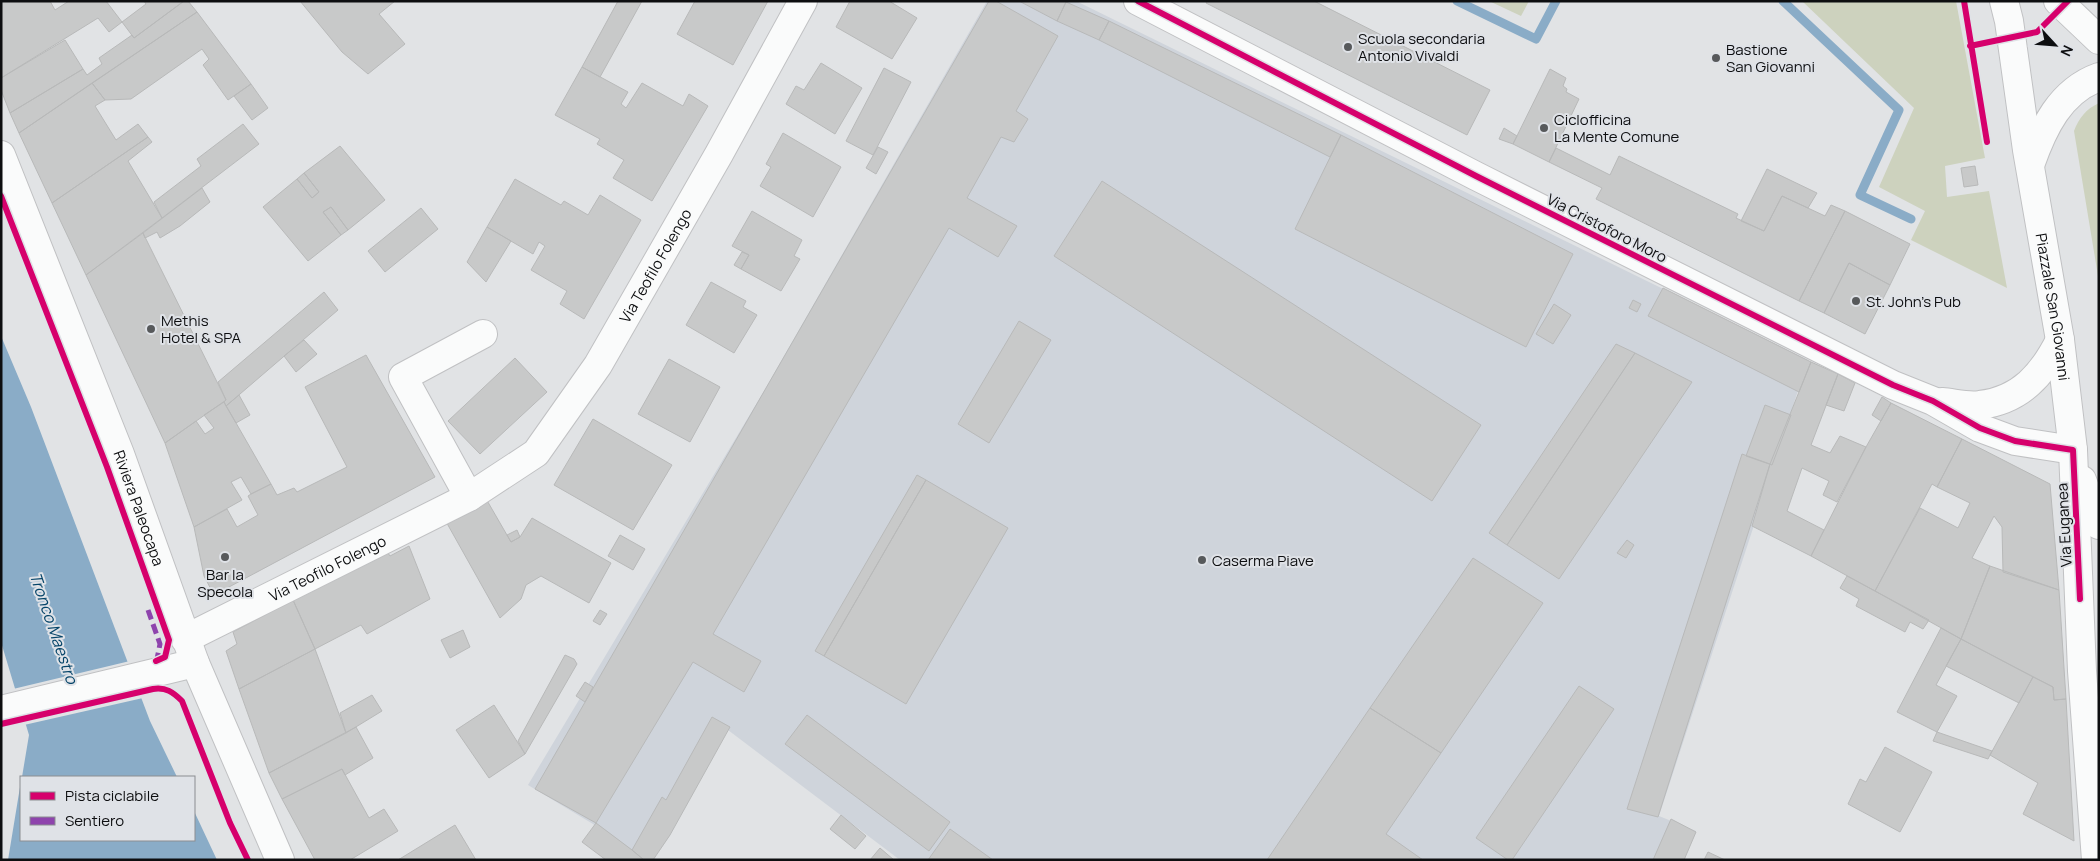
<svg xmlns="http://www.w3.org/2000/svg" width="2100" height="861" font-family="Manrope,sans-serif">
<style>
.built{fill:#cfd4db}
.green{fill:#cdd2be}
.water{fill:#8aacc7}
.pier{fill:#e1e3e5}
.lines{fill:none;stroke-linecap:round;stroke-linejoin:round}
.stream{stroke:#8aacc7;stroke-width:9}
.building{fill:#c8c9c9;stroke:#b8b9b9}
.minor-casing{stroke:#c0c1c3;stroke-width:30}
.major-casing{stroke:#c0c1c3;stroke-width:30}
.minor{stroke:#fafbfb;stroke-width:28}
.major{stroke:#fafbfb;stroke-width:28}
.quiet{stroke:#8e44ad;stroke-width:5;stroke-dasharray:10 5;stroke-linecap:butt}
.cycleway-casing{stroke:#dfe2e7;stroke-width:9}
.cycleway{stroke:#d6006c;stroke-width:6}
.poi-dot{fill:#57595b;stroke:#dfe2e7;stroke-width:2}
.labels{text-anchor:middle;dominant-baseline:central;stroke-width:4;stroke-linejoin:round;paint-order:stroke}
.poi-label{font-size:15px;fill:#0d0e10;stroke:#dfe2e7;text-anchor:start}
.street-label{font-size:15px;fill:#0d0e10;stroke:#dfe2e7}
.water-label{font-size:16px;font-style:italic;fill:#054469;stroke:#dfe2e7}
</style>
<rect width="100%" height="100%" fill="#e1e3e5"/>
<path class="built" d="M987 1H1076L1808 360 1659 816 1696 831 1684 860H900L728 730 650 860H641L593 824 528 785 764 391Z"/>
<path class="green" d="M1489 1H1529L1521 16Z
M1802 1H1956L1985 158 1945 166 1947 197 1989 191 2007 288 1911 240 1925 211 1879 187 1914 108Z
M2099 103V282L2074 131C2079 118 2086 109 2099 103Z"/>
<path class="water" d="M1 336 31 407 150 721 177 777H22L29 735 1 642Z
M21 781V840H194V811L217 860H8Z"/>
<path class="pier" d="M130 661 143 698 24 725 13 689Z"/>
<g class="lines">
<path class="stream" d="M1457 1 1536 39 1556 1
M1783 1 1899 110 1860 195 1911 219"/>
</g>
<path class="building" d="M1 1H50L55 10 69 1H106L122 22 109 32 98 18 1 78Z
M144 1H184L134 38 122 22 146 4Z
M184 1H188L197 12 19 133 10 113 83 69 87 75 102 64 99 58 132 35 134 38Z
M300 1H395L379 14 405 44 368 74 342 52Z
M618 1H642L600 77 582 67Z
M695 1H768L733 65 677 34Z
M850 1H889L917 18 892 59 836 27Z
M989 1H996L1058 36 1016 111 1028 119 1014 142 1001 137 967 198 1017 226 998 257 949 228 713 634 761 661 744 692 693 662 596 823 535 789Z
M1019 1H1066V2L1057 21Z
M1207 1H1314L1490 90 1467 135 1206 3Z
M1066 2 1109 21 1099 40 1057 21Z
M197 12 251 84 228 100 203 65 209 59 202 49 131 99 105 100 92 83Z
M1109 21 1341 135 1330 157 1099 40Z
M65 40 83 69 10 113 1 90V78Z
M821 63 862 88 835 134 786 104 796 86 804 90Z
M582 67 628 92 621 104 626 108 642 83 683 106 689 94 708 106 652 201 613 178 624 160 597 144 600 139 555 115Z
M884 68 911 82 873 155 846 141Z
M1550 69 1566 78 1563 86 1567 89 1566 92 1579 99 1549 162 1513 144Z
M92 83 105 100 95 106 116 140 138 124 148 137 52 203 19 133Z
M251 84 268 108 252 120 234 96Z
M243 124 259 144 162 218 154 202 201 166 197 159Z
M1504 128 1517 136 1513 144 1499 139Z
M783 133 841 167 813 217 760 186 771 167 766 164Z
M1341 135 1573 254 1526 347 1295 229Z
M148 137 152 142 128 161 162 218 86 275 52 203Z
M340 146 385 200 348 230 331 207 323 212 341 235 308 261 263 207 297 179 312 198 319 192 304 173Z
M878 147 888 152 876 174 866 168Z
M1556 148 1610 175 1619 156 1738 214 1736 218 1764 231 1782 196 1825 216 1831 205 1845 211 1799 301 1596 199 1602 188 1549 162Z
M1975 166 1978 185 1964 187 1961 168Z
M1767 169 1817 193 1808 208 1782 196 1764 231 1741 221Z
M304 173 319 192 312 198 297 179Z
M515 179 561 205 564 201 588 215 600 195 641 220 584 319 560 304 567 291 531 270 545 246 539 242 533 254 487 227Z
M1102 181 1481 425 1432 501 1054 256Z
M202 188 210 202 180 226 160 238 157 232 145 238 143 233Z
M331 207 348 230 341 235 323 212Z
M421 208 438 229 385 272 368 251Z
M752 211 802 240 794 256 800 259 781 291 741 269 749 255 732 246Z
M1845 211 1910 244 1890 285 1849 263 1824 313 1799 301Z
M487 227 511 241 486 282 467 262Z
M143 233 226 400 165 443 86 275Z
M742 252 749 255 741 269 734 265Z
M1849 263 1890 285 1865 334 1824 313Z
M711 282 746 301 743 307 757 315 734 353 686 325Z
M1663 288 1811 362 1799 392 1648 316Z
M324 292 338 310 226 406 224 402 226 400 218 382Z
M1633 300 1641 304 1637 312 1629 308Z
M1554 304 1571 315 1553 344 1536 334Z
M1019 321 1051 340 989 443 958 424Z
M304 340 317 354 296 372 284 356Z
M1616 344 1635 353 1507 545 1489 533Z
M1635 353 1692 382 1559 579 1507 545Z
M366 355 435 477 214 595 204 576 194 527 227 509 237 527 258 515 248 496 251 494 271 484 277 495 294 488 297 492 347 467 305 387Z
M515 358 547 392 480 454 448 421Z
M669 359 720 387 690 442 638 414Z
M1811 362 1838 374 1811 445 1830 453 1840 436 1866 447 1837 502 1823 495 1829 481 1802 468 1787 511 1824 530 1811 556 1752 526 1770 464Z
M1838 374 1855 383 1844 411 1826 405Z
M239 395 250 415 236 423 226 406Z
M1882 397 1891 403 1881 421 1872 415Z
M224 402 271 484 251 494 241 477 231 482 242 500 194 527 165 443 196 421 205 434 214 428 204 415Z
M1891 403 1962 439 1937 487 1932 484 1875 591 1811 556 1866 447Z
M1765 405 1791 415 1772 465 1746 456Z
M593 419 672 465 633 530 554 485Z
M1962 439 2050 484 2059 590 2003 572 2002 527 1994 516 1972 558 1990 566 1961 639 1875 591 1920 508 1958 528 1970 503 1937 487Z
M1742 454 1770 464 1658 817 1627 809Z
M917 475 926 480 824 656 815 651Z
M926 480 1008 528 906 704 824 656Z
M485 497 511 542 520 537 532 518 611 563 589 603 541 576 526 585 521 599 500 618 444 518Z
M517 530 520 537 511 542 507 535Z
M620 535 645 549 633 570 608 556Z
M1627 540 1634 545 1626 558 1617 553Z
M409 546 430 599 367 634 361 625 315 649 293 600 386 550 390 556Z
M1473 558 1543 603 1441 753 1370 708Z
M1990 566 2059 590 2066 699 2054 700 2053 687 1961 639Z
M1847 576 1875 591 1929 620 1923 629 1910 622 1905 632 1856 606 1859 599 1840 588Z
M293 600 315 649 239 689 226 651 237 644 233 632Z
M600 610 607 614 600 625 593 621Z
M1941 628 1961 639 1936 685 1957 696 1937 732 1897 712Z
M463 630 470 647 450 658 441 640Z
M1961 639 2033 677 2019 703 1946 666Z
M315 649 346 733 269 773 239 689Z
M565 655 574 659 577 664 525 754 518 741Z
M2033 677 2053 687 2054 700 2066 699 2074 841 2023 814 2038 783 1990 755Z
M585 682 593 687 585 702 576 696Z
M1579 686 1614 709 1512 860H1508L1476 838Z
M372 695 382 711 346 733 340 713Z
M494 705 525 754 489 778 456 730Z
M1370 708 1441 753 1386 834 1423 860H1267Z
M807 715 950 822 929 851 785 744Z
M712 717 730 727 670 835 653 860H644L632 850 662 797 666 800Z
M356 727 373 758 345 775 342 769 282 799 269 773Z
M1937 732 1992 751 1988 759 1933 741Z
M1885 747 1932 772 1900 832 1848 804 1860 779 1866 782Z
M342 769 369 818 384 809 398 831 350 860H315L282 799Z
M841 815 866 836 855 849 830 829Z
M1671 819 1696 832 1684 860H1653Z
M596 823 632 850 644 860H606L582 842Z
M455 825 476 860H398Z
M950 829 993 860H928Z
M880 848 894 860H870Z
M1708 852 1725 860H1704Z"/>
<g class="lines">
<g class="minor-casing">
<g id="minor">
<path d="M1138 1 1476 176 1853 365 1893 385 1933 401 1980 428 2015 441 2073 450"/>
<path id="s1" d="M2004 1 2009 21 2027 150 2060 340 2073 450 2082 671 2096 860"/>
<path id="s2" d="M1 155 120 454 195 663 280 860"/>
<path d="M2030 165C2043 128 2060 91 2099 77"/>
<path d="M1942 402C1954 403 1968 407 1980 405 2021 400 2043 374 2060 340"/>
<path d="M2082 480 2099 525"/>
<path d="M469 497 403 377 483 334"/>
<path id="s3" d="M185 639 469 497 536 453 598 365 719 154 803 1"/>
<path d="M1 710 195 663"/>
</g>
</g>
<g class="major-casing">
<path id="major" d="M2058 1 2099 40"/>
</g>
<use href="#minor" class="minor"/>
<use href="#major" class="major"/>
<path class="quiet" d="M148 610 160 644 157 659"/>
<g class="cycleway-casing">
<path id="cycleway" d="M1138 1 1476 176 1853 365 1893 385 1933 401 1980 428 2015 441 2073 450 2080 599
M1964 1 1987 142
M1970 46 2037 32 2068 1
M1 196 107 467 169 640 165 657 156 661
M1 724 153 689C166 687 173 692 182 701L230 823 248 860"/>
</g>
<use href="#cycleway" class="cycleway"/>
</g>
<g class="poi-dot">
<circle cx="1348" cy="47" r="5"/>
<circle cx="1716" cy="58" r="5"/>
<circle cx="1544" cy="128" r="5"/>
<circle cx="1856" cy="301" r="5"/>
<circle cx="151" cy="329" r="5"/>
<circle cx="225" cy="557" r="5"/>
<circle cx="1202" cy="560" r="5"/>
</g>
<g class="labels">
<g class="poi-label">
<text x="1358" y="38">Scuola secondaria<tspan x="1358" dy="17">Antonio Vivaldi</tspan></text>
<text x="1726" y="49">Bastione<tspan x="1726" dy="17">San Giovanni</tspan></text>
<text x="1554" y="119">Ciclofficina<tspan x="1554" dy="17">La Mente Comune</tspan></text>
<text x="1866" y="301">St. John's Pub</text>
<text x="161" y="320">Methis<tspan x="161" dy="17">Hotel &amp; SPA</tspan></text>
<text x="1212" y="560">Caserma Piave</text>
<text x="225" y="574" text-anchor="middle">Bar la<tspan x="225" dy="17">Specola</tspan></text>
</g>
<g class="street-label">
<text transform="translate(1607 228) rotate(27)">Via Cristoforo Moro</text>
<text stroke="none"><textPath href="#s3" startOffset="620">Via Teofilo Folengo</textPath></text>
<text stroke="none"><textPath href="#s1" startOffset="310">Piazzale San Giovanni</textPath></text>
<text stroke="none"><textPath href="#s2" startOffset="379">Riviera Paleocapa</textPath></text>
<text transform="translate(2064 525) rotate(-93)">Via Euganea</text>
<text stroke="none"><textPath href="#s3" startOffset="159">Via Teofilo Folengo</textPath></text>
</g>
<g class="water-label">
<text transform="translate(54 628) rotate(71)">Tronco Maestro</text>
</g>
</g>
<rect width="2100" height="861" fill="none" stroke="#0d0e10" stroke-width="5"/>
<rect x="20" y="776" width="175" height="65" fill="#dfe2e7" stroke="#8b8d91"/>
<rect x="30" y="792" width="25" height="8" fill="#d6006c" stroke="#8b8d91"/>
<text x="65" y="801" font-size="15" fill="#0d0e10">Pista ciclabile</text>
<rect x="30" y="817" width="25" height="8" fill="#8e44ad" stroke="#8b8d91"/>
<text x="65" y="826" font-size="15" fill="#0d0e10">Sentiero</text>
<g transform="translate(2055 45) rotate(116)" stroke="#dfe2e7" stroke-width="4" paint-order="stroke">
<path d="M0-4L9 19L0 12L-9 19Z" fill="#0d0e10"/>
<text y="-8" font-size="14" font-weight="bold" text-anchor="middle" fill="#0d0e10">N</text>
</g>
</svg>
